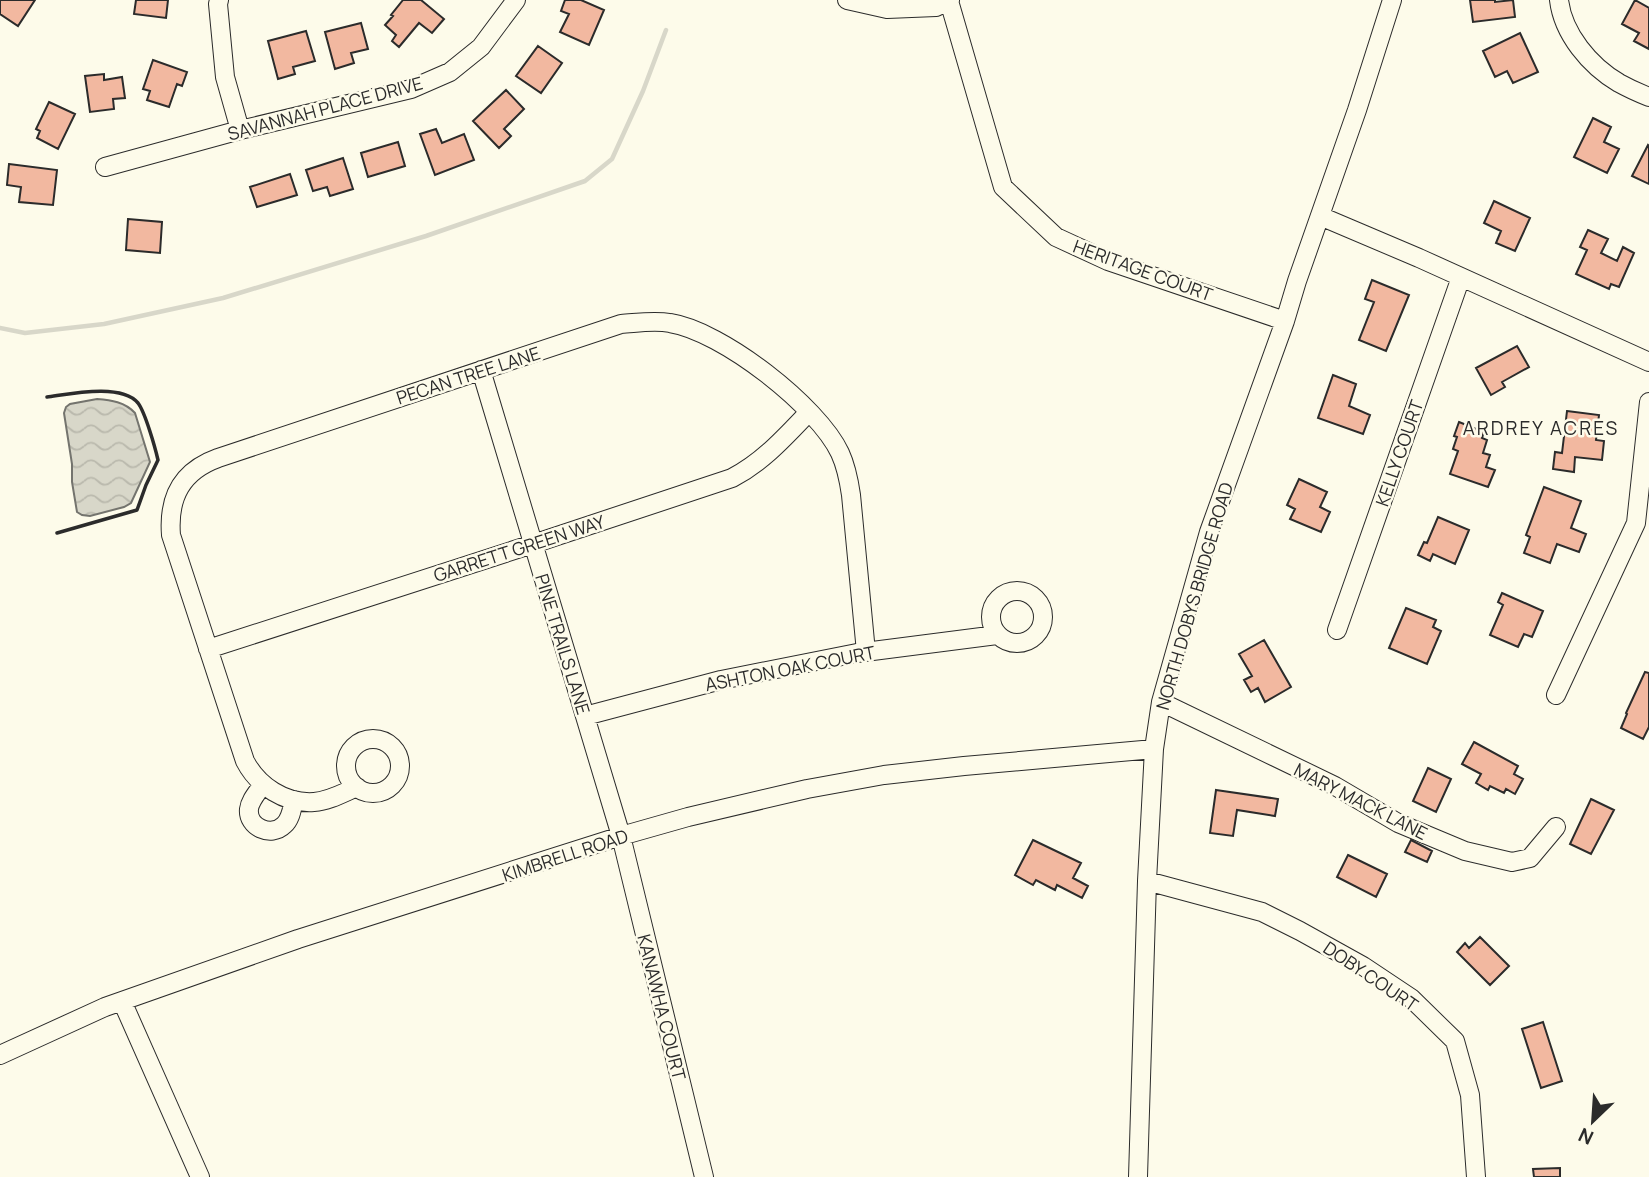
<svg xmlns="http://www.w3.org/2000/svg" width="1649" height="1177" font-family="Manrope,sans-serif">
<style>
.water{fill:url(#water-waves);stroke:#74746e;stroke-width:2}
.lines{fill:none;stroke-linecap:round;stroke-linejoin:round}
.stream{stroke:#d8d7c9;stroke-width:4.5}
.building{fill:#f2b8a0;stroke:#2b2b2b;stroke-width:2}
.minor-casing{stroke:#2b2b2b;stroke-width:20}
.minor{stroke:#fdfbea;stroke-width:18}
.wall{stroke:#2b2b2b;stroke-width:3.5}
.labels{text-anchor:middle;dominant-baseline:central;stroke-width:5;stroke-linejoin:round;paint-order:stroke}
.street-label{font-size:18px;fill:#2b2b2b;stroke:#fdfbea}
.neighbourhood-label{font-size:19px;letter-spacing:2px;fill:#2b2b2b;stroke:#fdfbea}
</style>
<defs>
<pattern id="water-waves" width="16" height="10" patternUnits="userSpaceOnUse" patternTransform="scale(1.75)"><rect width="16" height="10" fill="#d8d7c9"/><path d="M0 5q4-4 8 0t8 0" fill="none" stroke="#bab9ad"/></pattern>
</defs>
<rect width="100%" height="100%" fill="#fdfbea"/>
<path class="water" d="M97 399C111 400 125 402 135 413L150 462 131 503 124 507 90 516 82 515 77 512 72 482V464L64 413 66 407 70 404Z"/>
<g class="lines">
<path class="stream" d="M0 328 25 333 104 324 223 298 426 236 585 181 612 159 643 91 666 30"/>
</g>
<path class="building" d="M0 0H35L18 26 0 14Z
M136 0H168L166 18 134 14Z
M403 0H421L444 19 432 33 419 23 399 47 392 41 396 35 385 25 393 16 391 15Z
M565 0H581L604 10 589 45 560 32 569 14 561 11Z
M1470 0H1495V2L1513 0 1515 17 1473 22Z
M1635 0 1649 8V49L1634 41 1639 33 1622 24Z
M361 23 368 49 351 53 354 63 335 69 325 32Z
M306 31 315 61 293 67 295 74 278 79 268 41Z
M1520 33 1538 72 1513 83 1507 71 1495 77 1483 51Z
M538 46 562 63 541 93 516 76Z
M153 60 187 72 182 86 177 84 169 107 147 100 150 91 143 89Z
M104 74V80L122 77 125 98 113 99 114 109 90 112 85 76Z
M506 90 524 109 504 129 511 136 499 148 473 121Z
M49 102 75 114 58 149 37 138 40 131 36 129Z
M1593 118 1611 127 1604 142 1619 149 1607 173 1574 157Z
M436 129 442 143 464 134 474 160 435 175 420 134Z
M398 142 405 166 368 177 361 153Z
M1648 145 1649 146V184L1632 176Z
M343 158 353 189 330 196 327 187 313 191 306 170Z
M9 164 57 170 53 205 19 202 21 187 7 185Z
M290 174 297 195 257 207 250 187Z
M1494 201 1530 218 1515 251 1496 243 1501 231 1484 223Z
M128 219 162 222 160 253 126 250Z
M1588 230 1608 239 1601 253 1617 261 1623 247 1634 253 1619 287 1611 284 1609 289 1576 274 1587 250 1580 247Z
M1372 280 1409 295 1386 351 1359 340 1374 302 1365 299Z
M1517 346 1529 367 1502 382 1505 387 1491 395 1476 368Z
M1333 375 1356 384 1349 406 1370 415 1363 434 1318 418Z
M1567 411 1599 415 1596 440 1604 441 1602 460 1575 457 1574 472 1553 469 1555 452 1562 453Z
M1459 422 1484 432 1482 438 1487 440 1483 453 1490 455 1486 467 1495 470 1488 487 1450 474 1458 451 1453 449 1457 437 1454 436Z
M1299 479 1327 492 1320 507 1330 512 1321 532 1290 519 1295 509 1287 505Z
M1544 487 1581 501 1571 528 1586 534 1579 552 1557 544 1550 563 1524 553 1530 537 1526 535Z
M1438 517 1469 530 1455 564 1433 554 1430 561 1418 555 1424 542 1427 543Z
M1502 593 1543 611 1532 637 1524 634 1518 647 1490 635 1503 605 1498 602Z
M1406 608 1436 620 1433 627 1441 631 1427 664 1389 648Z
M1264 640 1291 687 1265 702 1258 688 1251 692 1244 680 1252 676 1239 654Z
M1645 672 1649 673V727L1643 739 1621 728 1627 714 1626 713Z
M1474 742 1518 766 1514 774 1523 779 1515 794 1506 789 1504 793 1490 786 1488 790 1476 783 1481 774 1462 764Z
M1428 768 1451 779 1436 812 1413 801Z
M1216 790 1278 799 1275 816 1237 810 1233 836 1210 833Z
M1591 799 1614 810 1591 854 1570 844Z
M1033 840 1081 863 1073 878 1088 886 1082 898 1057 885 1055 890 1036 880 1033 885 1015 875Z
M1411 840 1432 851 1427 862 1405 852Z
M1348 855 1387 874 1376 897 1337 877Z
M1480 937 1509 966 1490 985 1457 952 1465 943 1469 948Z
M1543 1022 1562 1081 1541 1088 1522 1029Z
M1560 1168V1177H1534L1533 1169Z"/>
<g class="lines">
<g class="minor-casing">
<path id="minor" d="M219 0 218 4 225 77 240 130
M847 0 887 9 936 7 950 0
M1559 0C1563 34 1590 66 1619 83 1628 88 1639 93 1649 97
M949 1 1003 187 1056 237 1108 261 1285 321
M105 167 240 130 411 89 450 72 481 47 516 0
M1320 216 1419 258 1649 362
M481 370 621 836 704 1177
M991 617a26 26 0 1 1 52 0a26 26 0 1 1-52 0Z
M1337 630 1461 277
M208 649 533 544 732 478C763 462 785 437 809 412
M1556 695 1636 523 1649 402
M1161 702 1335 786 1398 823 1465 851 1512 862 1530 858 1556 827
M585 716 721 680 857 653 997 635
M346 766a27 27 0 1 1 54 0a27 27 0 1 1-54 0Z
M263 784C258 792 250 800 249 809 247 827 271 838 284 825 291 819 292 808 294 800
M357 787C343 793 329 801 314 802 285 804 258 786 245 761L171 535C168 497 182 471 218 458L621 324C637 323 654 320 670 323 722 331 818 406 840 453 846 466 849 481 851 495L866 652
M1147 881 1262 912 1300 931 1363 966 1411 998 1455 1041 1470 1095 1476 1177
M122 1001 200 1177
M0 1055 105 1007 298 939 621 836 688 817 807 789 884 775 964 766 1154 749
M1138 1177 1147 881 1154 749 1161 702 1209 532 1285 321 1297 281 1357 110 1392 0"/>
</g>
<use href="#minor" class="minor"/>
<path class="wall" d="M47 397C70 394 121 383 138 403 145 412 155 447 158 460L146 485 137 510 57 533"/>
</g>
<g class="labels">
<g class="street-label">
<text transform="translate(325 108) rotate(-15)">SAVANNAH PLACE DRIVE</text>
<text transform="translate(1143 270) rotate(20)">HERITAGE COURT</text>
<text transform="translate(468 375) rotate(-18)">PECAN TREE LANE</text>
<text transform="translate(1399 453) rotate(-71)">KELLY COURT</text>
<text transform="translate(519 548) rotate(-18)">GARRETT GREEN WAY</text>
<text transform="translate(1194 596) rotate(-74)">NORTH DOBYS BRIDGE ROAD</text>
<text transform="translate(563 644) rotate(73)">PINE TRAILS LANE</text>
<text transform="translate(790 668) rotate(-11)">ASHTON OAK COURT</text>
<text transform="translate(1361 801) rotate(27)">MARY MACK LANE</text>
<text transform="translate(565 855) rotate(-18)">KIMBRELL ROAD</text>
<text transform="translate(1371 976) rotate(34)">DOBY COURT</text>
<text transform="translate(662 1007) rotate(76)">KANAWHA COURT</text>
</g>
<g class="neighbourhood-label">
<text x="1541" y="428">ARDREY ACRES</text>
</g>
</g>
<g transform="translate(1593 1121) rotate(205)" stroke="#fdfbea" stroke-width="5" paint-order="stroke">
<path d="M0-5L12 26L0 18L-12 26Z" fill="#2b2b2b"/>
<text y="-10" font-size="19" font-weight="bold" text-anchor="middle" fill="#2b2b2b">N</text>
</g>
</svg>
